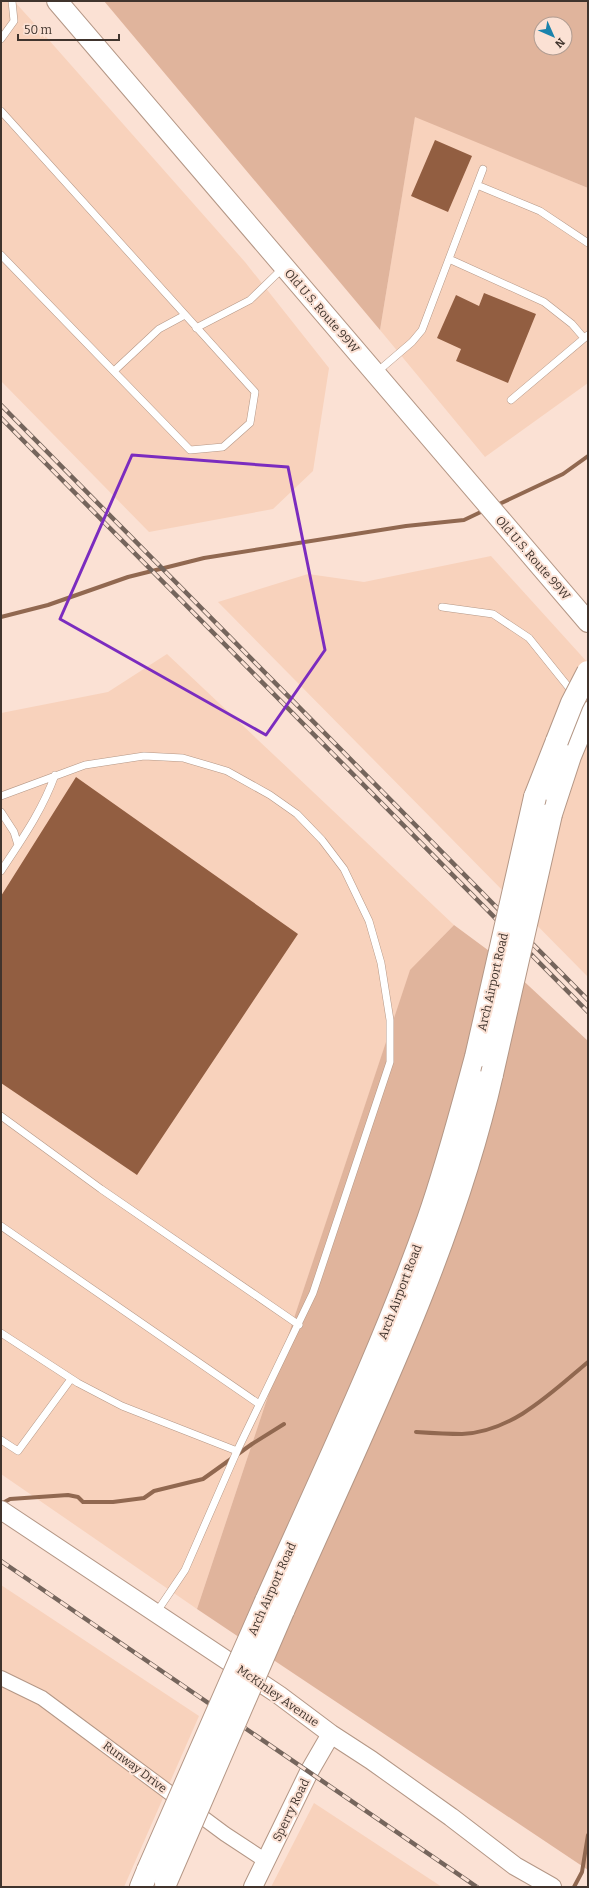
<svg xmlns="http://www.w3.org/2000/svg" width="589" height="1888" font-family="Bitter,serif">
<style>
.built{fill:#f8d2bc}
.green{fill:#e0b49c;fill-rule:evenodd}
.lines{fill:none;stroke-linecap:round;stroke-linejoin:round}
.stream{stroke:#916850;stroke-width:4}
.building{fill:#925e41}
.service-casing{stroke:#b49786;stroke-width:8}
.minor-casing{stroke:#b49786;stroke-width:16}
.tertiary-casing{stroke:#b49786;stroke-width:20}
.secondary-casing{stroke:#b49786;stroke-width:22}
.primary-casing{stroke:#b49786;stroke-width:24}
.service{stroke:#fff;stroke-width:7}
.minor{stroke:#fff;stroke-width:14}
.tertiary{stroke:#fff;stroke-width:18}
.secondary{stroke:#fff;stroke-width:20}
.primary{stroke:#fff;stroke-width:22}
.rail-casing{stroke:#75655c;stroke-width:4.5}
.rail{stroke:#fbe1d4;stroke-width:3;stroke-dasharray:9;stroke-linecap:butt}
.primary-bridge-casing{stroke:#b49786;stroke-width:24;stroke-linecap:butt}
.primary-bridge{stroke:#fff;stroke-width:22}
.marked{fill:none;stroke:#7b2cbf;stroke-width:3;stroke-linejoin:round}
.labels{text-anchor:middle;dominant-baseline:central;stroke-width:4;stroke-linejoin:round;paint-order:stroke}
.street-label{font-size:12px;fill:#40342d;stroke:#fbe1d4}
</style>
<rect width="100%" height="100%" fill="#fbe1d4"/>
<path class="built" d="M1 1H14L33 22 245 262 329 368 313 471 273 509 149 532 1 381Z
M415 116 588 188V383L485 457 380 330Z
M491 556 588 663V977L218 602 308 574 364 582Z
M167 654 454 925 410 971 197 1609 1 1474V713L108 692Z
M1 1585 199 1716 124 1887H1Z
M314 1803 442 1887H271Z"/>
<path class="green" d="M104 1H588V188L415 117 380 330ZM541 24H565V48H541Z
M454 925 500 959 588 1041V1870L197 1609 410 970Z"/>
<g class="lines">
<path class="stream" d="M495 506 563 474 588 456
M1 617 48 605 128 577 204 558 406 526 464 520 485 510
M416 1432C431 1433 446 1434 462 1434 512 1432 551 1393 588 1362
M1 1504 10 1499 68 1495 78 1497 83 1502H113L144 1498 154 1491 203 1479 252 1444 284 1424
M574 1887 582 1872 588 1835"/>
</g>
<path class="building" d="M435 140 472 156 448 212 411 196Z
M484 293 536 314 508 383 456 361 461 349 437 338 456 295 479 306Z
M76 777 298 934 137 1175 1 1083V896Z"/>
<g class="lines">
<g class="service-casing">
<path id="service" d="M1 39 14 21 12 1
M1 111 255 392 250 423 223 447 190 450 1 255
M477 185 540 211 588 243
M449 259 544 302 572 324 584 338
M196 328 250 300 284 267
M114 371 159 329 185 315
M377 372 412 342 422 330 483 169
M511 400 588 335
M442 607 493 614 529 638 574 694
M1 796 85 765 144 756 183 758 227 771 270 795 297 814 322 840 344 869 369 921 381 963 390 1020V1062L313 1293 237 1451 185 1570 156 1613
M1 812 14 832 18 845
M1 871C22 839 42 811 55 775
M1 1116 101 1189 299 1325
M1 1226 259 1404
M1 1333 78 1383 122 1406 237 1451
M1 1440 18 1451 71 1379"/>
</g>
<g class="minor-casing">
<path id="minor" d="M1 1678 42 1698 225 1834 266 1861"/>
</g>
<g class="tertiary-casing">
<path id="tertiary" d="M1 1510 279 1695 331 1734 371 1760 451 1817 515 1866 552 1887
M253 1887 309 1772 331 1734"/>
</g>
<g class="secondary-casing">
<path id="secondary" d="M57 1 588 622"/>
</g>
<g class="primary-casing">
<path id="primary" d="M535 797 557 741
M551 814 570 756 588 713
M266 1601C322 1475 382 1350 428 1220 447 1166 461 1112 476 1057
M283 1611C359 1438 450 1259 492 1074
M141 1887 148 1870"/>
</g>
<use href="#service" class="service"/>
<use href="#minor" class="minor"/>
<use href="#tertiary" class="tertiary"/>
<use href="#secondary" class="secondary"/>
<use href="#primary" class="primary"/>
<g class="rail-casing">
<path id="rail" d="M1 405 588 1000
M1 418 588 1012
M1 1561 477 1887"/>
</g>
<use href="#rail" class="rail"/>
<g class="primary-bridge-casing">
<path id="primary-bridge" d="M557 741 572 703 588 672
M476 1057 535 797
M492 1074 551 814
M148 1870 266 1601
M166 1882 283 1611"/>
</g>
<use href="#primary-bridge" class="primary-bridge"/>
</g>
<path class="marked" d="M132 455 288 467 325 650 266 735 60 619Z"/>
<g class="labels">
<g class="street-label">
<text transform="translate(322 311) rotate(49)">Old U.S. Route 99W</text>
<text transform="translate(533 558) rotate(49)">Old U.S. Route 99W</text>
<text transform="translate(493 982) rotate(-77)">Arch Airport Road</text>
<text transform="translate(400 1292) rotate(-69)">Arch Airport Road</text>
<text transform="translate(272 1589) rotate(-66)">Arch Airport Road</text>
<text transform="translate(278 1696) rotate(35)">McKinley Avenue</text>
<text transform="translate(135 1767) rotate(37)">Runway Drive</text>
<text transform="translate(291 1810) rotate(-64)">Sperry Road</text>
</g>
</g>
<rect width="589" height="1888" fill="none" stroke="#40342d" stroke-width="4"/>
<g transform="translate(553 36) rotate(135)"><circle r="19" fill="#fbe1d4" stroke="#b09c91"/>
<path d="M0-3L7 15L0 10L-7 15Z" fill="#1a83ac"/>
<text y="-6" font-size="11" font-weight="bold" text-anchor="middle" fill="#40342d">N</text>
</g>
<path d="M18 34v6h101v-6" fill="none" stroke="#40342d" stroke-width="2"/>
<text x="24" y="34" font-size="12" fill="#40342d" stroke="#fbe1d4" stroke-width="3" paint-order="stroke">50 m</text>
</svg>
